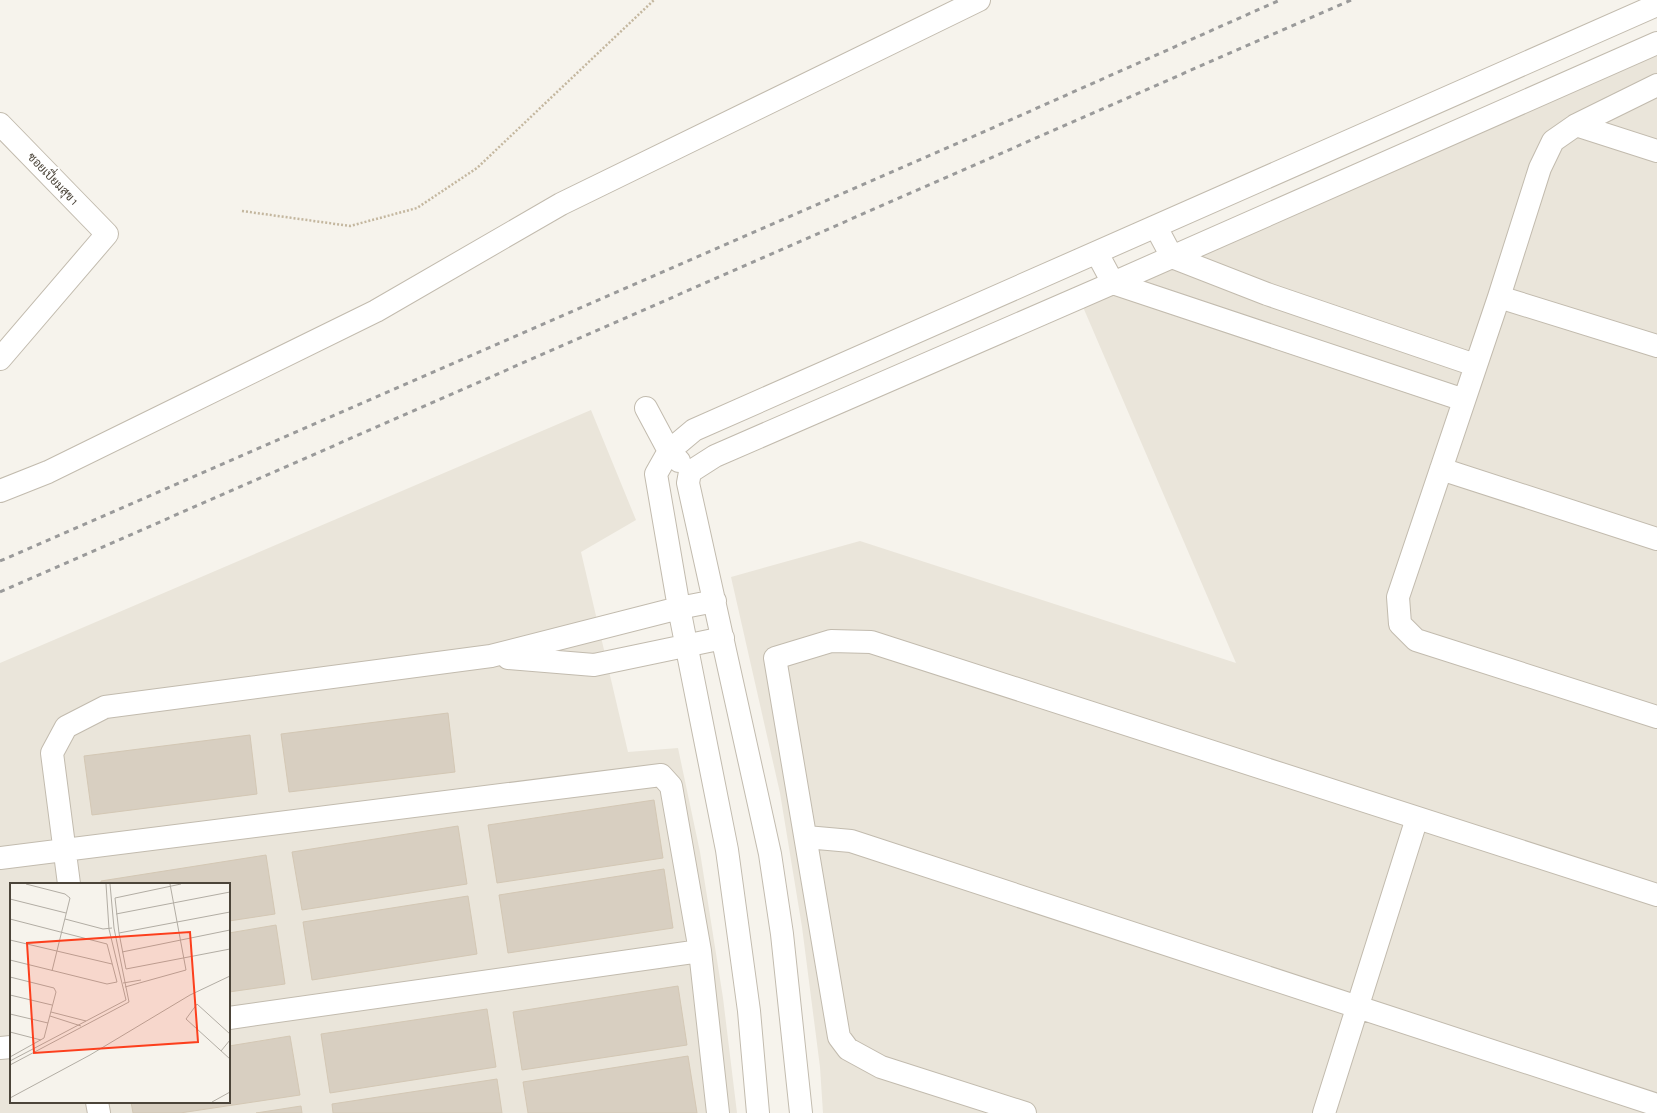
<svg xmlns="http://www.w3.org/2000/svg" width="1657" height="1113" font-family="'Alegreya Sans',Sarabun,sans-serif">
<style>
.residential{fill:#eae5da;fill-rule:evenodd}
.building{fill:#d8cfc1;stroke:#d3c7b4}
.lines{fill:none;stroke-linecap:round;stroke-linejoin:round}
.minor-casing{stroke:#c2bbae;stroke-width:24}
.path{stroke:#c4b79f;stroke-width:2.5;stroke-dasharray:2 2;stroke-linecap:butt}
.minor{stroke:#fff;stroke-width:22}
.rail{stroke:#9a9a9a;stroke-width:3;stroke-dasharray:5 5;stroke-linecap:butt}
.labels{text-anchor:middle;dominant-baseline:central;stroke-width:4;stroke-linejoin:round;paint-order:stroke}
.street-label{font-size:12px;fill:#4b4439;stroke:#fff}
.inset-road{fill:none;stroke:#b2ada4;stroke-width:1}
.view{fill:#fc3f1d;fill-opacity:0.15;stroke:#fc3f1d;stroke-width:2}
.inset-edge{fill:none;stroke:#4b4439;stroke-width:2}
</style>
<rect width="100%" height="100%" fill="#f6f3ec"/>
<path class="residential" d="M1657 53V1113H823L820 1067 802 927 780 793 731 577 860 541 1236 663 1083 307Z
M591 410 636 520 581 552 628 752 678 748 700 852 723 998 737 1113H0V663ZM11 884H229V1102H11Z"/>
<path class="building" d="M448 713 455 772 289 792 281 734Z
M250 735 257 794 92 815 84 756Z
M654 800 663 858 497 883 488 825Z
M458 826 467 884 302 910 292 852Z
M266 855 275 914 229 921V884H101V881Z
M664 869 673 928 508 953 499 895Z
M468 896 477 954 312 980 303 922Z
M276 925 285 984 229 992V933Z
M678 986 687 1045 522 1070 513 1012Z
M487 1009 496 1067 330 1093 321 1034Z
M290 1036 300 1095 180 1113H133L131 1102H229V1046Z
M688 1056 697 1113H528L523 1082Z
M497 1079 502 1113H333L332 1104Z
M301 1106 302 1113H256Z"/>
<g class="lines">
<g class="minor-casing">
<path id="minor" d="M1657 85 1576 125 1553 141 1540 168 1499 297 1398 597 1400 624 1416 640 1657 717
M0 124 107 234 0 359
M1576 125 1657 151
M1156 227 1172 257 1267 294 1475 365
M1097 253 1113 283 1464 400
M1499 297 1657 346
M646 408 669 451 679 461
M1441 469 1657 539
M0 491 48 472 376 311 561 204 979 0
M508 658 594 665 723 638
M806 837 851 841 1657 1105
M0 858 661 775 671 786 700 951 718 1113
M69 884 52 753 66 727 105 707 491 656 679 608 715 601
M229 1018 700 951
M0 1048 11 1047
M97 1102 99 1113
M758 1113 749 1011 727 850 679 608 656 474 669 451 694 430 1657 5
M801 1113 782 934 770 854 688 483 690 472 715 456 1113 283 1657 43
M1025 1113 881 1067 848 1049 839 1037 775 658 831 641 871 642 1657 895
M1324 1113 1417 818"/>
</g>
<path class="path" d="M242 211 350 226 417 208 477 168 654 0"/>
<use href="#minor" class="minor"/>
<path class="rail" d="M0 561 972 137 1280 0
M0 592 1351 0"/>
</g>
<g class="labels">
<g class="street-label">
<text transform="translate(53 179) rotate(46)">ซอยเปี่ยมสุข 1</text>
</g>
</g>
<g transform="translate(10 883)">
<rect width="220" height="220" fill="#f6f3ec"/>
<path class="inset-road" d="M16 1 55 11 60 15 42 88M171 1 105 15 109 50 116 86 220 66M0 16 56 30M106 31 220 9M0 36 97 61 107 99 97 101 0 77M55 36 93 46 102 45M109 50 220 29M0 57 102 81M112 69 220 47M0 94 44 105 46 109 34 155 0 174M113 100 131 97M115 104 176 87 160 1M0 112 42 122M41 129 76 138M0 131 38 140M40 133 71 143M0 149 31 157M220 151 187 121 176 136 220 176M211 168 220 157M0 178 116 117 99 46 96 1M0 182 119 119 104 45 100 1M0 215 80 172 180 112 220 93M202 219 220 209"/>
<path class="view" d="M180 49 188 159 24 170 17 60Z"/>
<rect width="220" height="220" class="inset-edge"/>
</g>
</svg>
